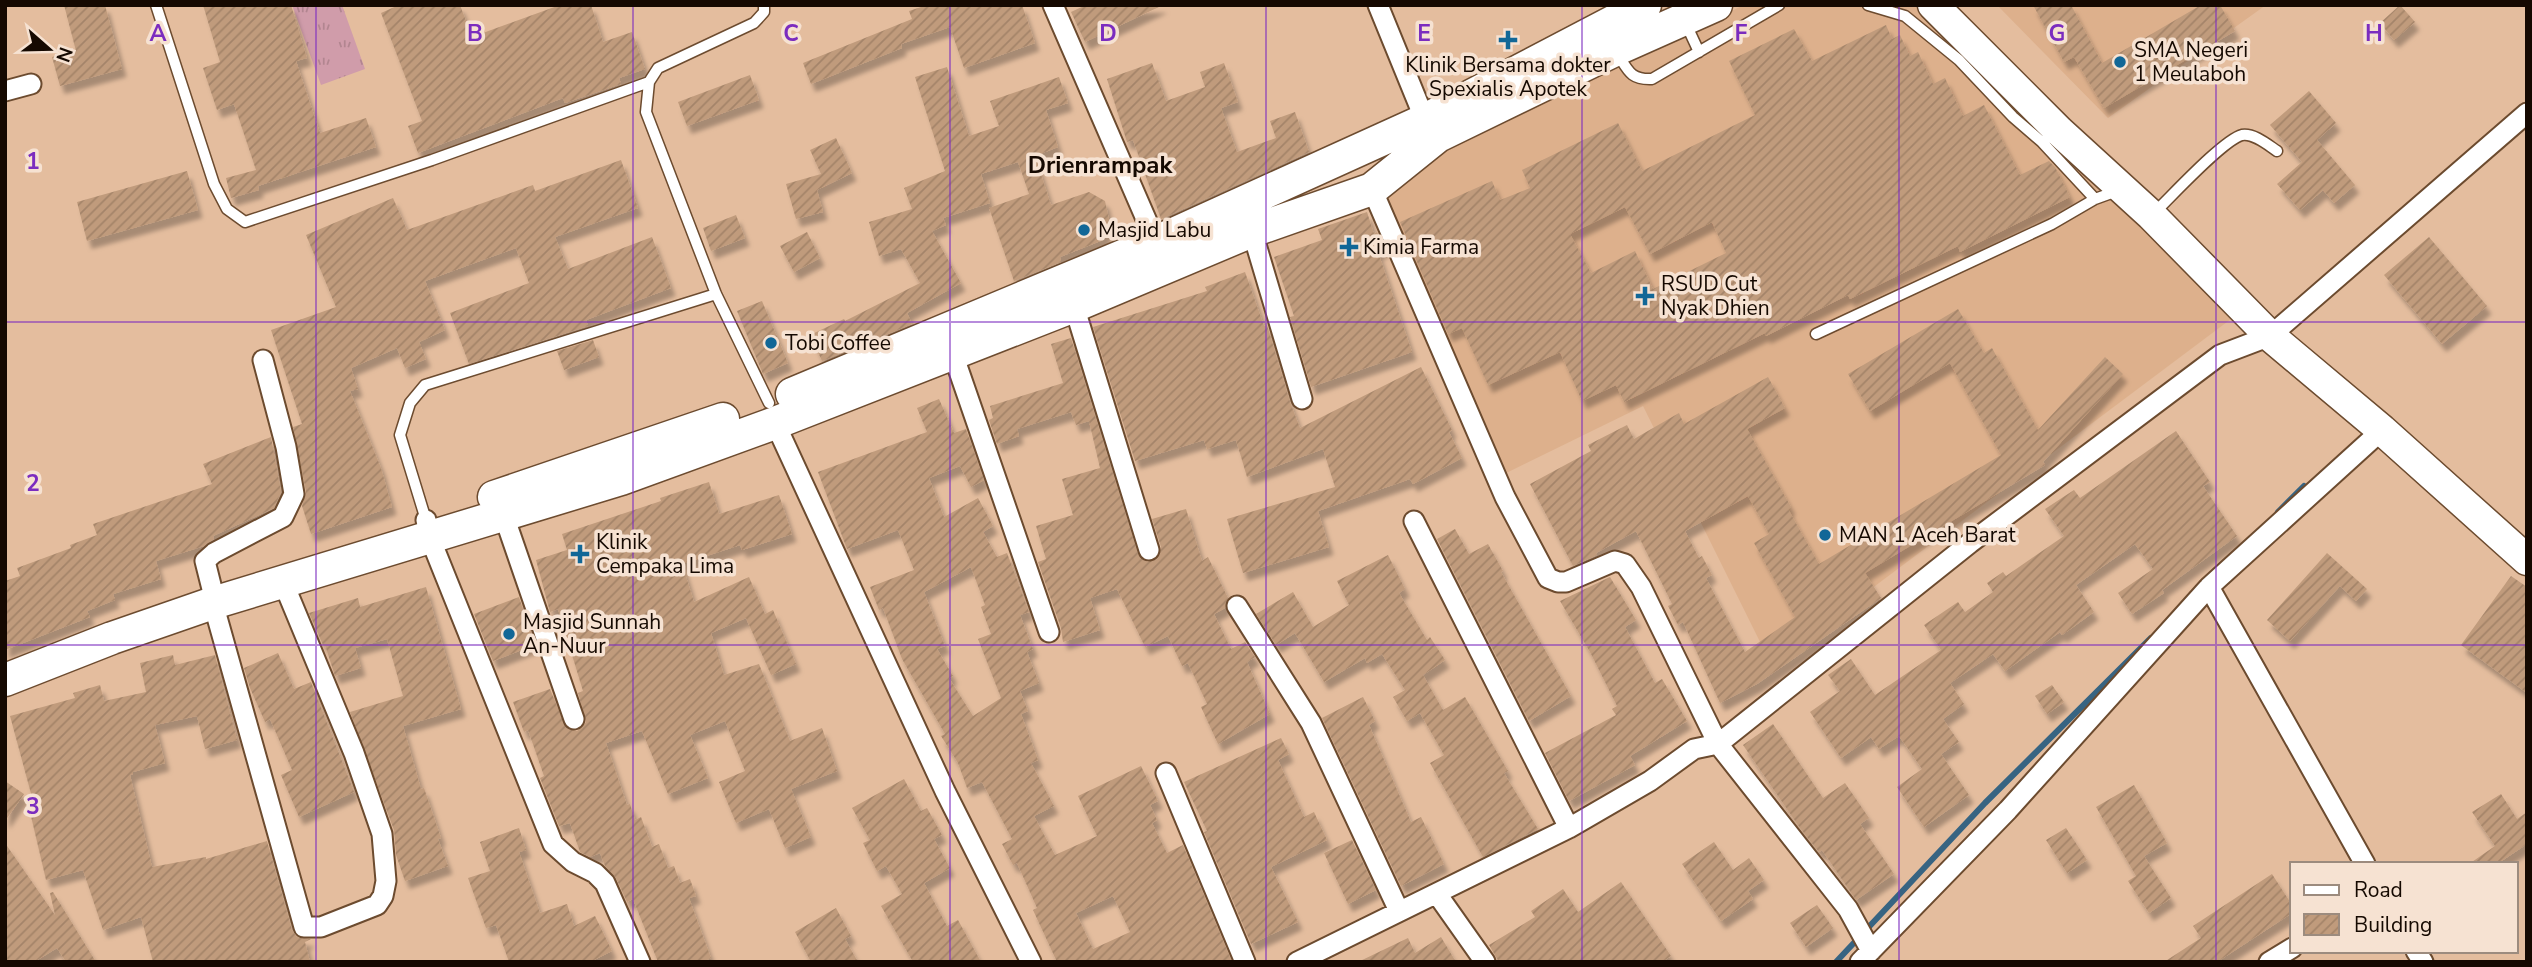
<svg xmlns="http://www.w3.org/2000/svg" width="2532" height="967" font-family="'Nunito Sans',sans-serif">
<style>
.built{fill:#ddb08c}
.park{fill:url(#park-tufts)}
.lines{fill:none;stroke-linecap:round;stroke-linejoin:round}
.stream{stroke:#376482;stroke-width:6}
.building{fill:url(#building-hatch);fill-rule:evenodd;filter:url(#shadow)}
.service-casing{stroke:#6c4b2f;stroke-width:13}
.minor-casing{stroke:#6c4b2f;stroke-width:23}
.primary-casing{stroke:#6c4b2f;stroke-width:33}
.trunk-casing{stroke:#6c4b2f;stroke-width:35}
.service{stroke:#fff;stroke-width:10}
.minor{stroke:#fff;stroke-width:19}
.primary{stroke:#fff;stroke-width:30}
.trunk{stroke:#fff;stroke-width:32}
.grid{fill:none;stroke:#7b2cbf;stroke-width:2;stroke-opacity:0.55}
.poi-dot{fill:#116797;stroke:#f6e2d2;stroke-width:2.5}
.labels{text-anchor:middle;dominant-baseline:central;stroke-width:7;stroke-linejoin:round;paint-order:stroke}
.poi-label{font-size:21px;fill:#150901;stroke:#f6e2d2;text-anchor:start}
.quarter-label{font-size:24px;font-weight:bold;fill:#150901;stroke:#f6e2d2}
.grid-label{font-size:23px;text-anchor:middle;font-weight:bold;fill:#7b2cbf;stroke:#f6e2d2;stroke-width:7;stroke-linejoin:round;paint-order:stroke}
</style>
<defs>
<pattern id="park-tufts" width="24" height="20" patternUnits="userSpaceOnUse" patternTransform="scale(1.75)"><rect width="24" height="20" fill="#d09caa"/><path d="M3 7l-1-3M5 7V3M7 7l1-3M15 17l-1-3M17 17v-4M19 17l1-3" fill="none" stroke="#b28590"/></pattern>
<pattern id="building-hatch" width="6" height="6" patternUnits="userSpaceOnUse" patternTransform="scale(1.75)"><rect width="6" height="6" fill="#c09b7c"/><path d="M-1 1l2-2M0 6l6-6M5 7l2-2" fill="none" stroke="#a48469"/></pattern>
<filter id="shadow"><feDropShadow dx="4.5" dy="8" stdDeviation="2" flood-color="#0004"/></filter>
</defs>
<rect width="100%" height="100%" fill="#e4bd9e"/>
<path class="built" d="M1744 5H1926L2239 313 1771 664 1643 406 1490 481 1368 187Z
M1997 5H2266L2108 118Z"/>
<path class="park" d="M292 5H342L365 69 321 85Z"/>
<g class="lines">
<path class="stream" d="M2278 512 2304 486
M1836 962 1985 803 2151 638"/>
</g>
<path class="building" d="M64 5H105L122 69 60 86 52 57 76 51Z
M203 5H291L307 58 296 61 320 133 366 118 376 147 258 186 259 190 231 198 226 178 256 170 234 104 217 110 203 68 220 62Z
M399 5H460L472 37 560 5H591L603 42 632 32 645 69 619 78 621 84 565 103 563 98 418 153 408 126 422 121 381 13Z
M927 5H1022L1035 43 964 68 950 27 901 44 902 48 811 84 803 63 912 19 909 11Z
M1086 5H1163L1085 42 1071 12Z
M2033 5H2071L2102 63 2201 5H2220L2235 31 2104 108 2074 57 2064 62Z
M2400 5 2415 22 2394 40 2380 23Z
M1886 25 1892 39 1900 35 1910 56 1918 52 1933 84 1945 78 1963 116 1984 105 2020 175 2049 161 2055 167 2070 197 1960 252 1958 246 1850 299 1848 295 1766 336 1765 333 1624 402 1616 385 1582 401 1560 352 1488 385 1462 328 1448 334 1400 222 1492 181 1500 200 1530 188 1522 170 1618 123 1642 171 1755 115 1729 61 1794 29 1812 61ZM1625 207 1650 254 1712 222 1726 253 1653 289 1635 251 1591 273 1570 234Z
M1152 63 1166 101 1205 87 1200 72 1224 63 1238 102 1221 108 1237 152 1276 138 1270 121 1295 112 1309 152 1161 219 1133 140 1127 142 1107 79Z
M947 67 969 136 999 126 990 101 1059 77 1068 103 1046 110 1058 147 1035 156 1051 205 1089 192 1105 201 1110 224 1103 240 1060 257 1061 262 1014 281 989 208 1029 194 1018 162 981 174 990 203 943 218 946 225 932 231 961 283 907 313 912 324 822 361 810 335 844 319 845 321 920 283 901 249 879 256 869 222 912 209 904 188 945 171 915 77Z
M750 75 759 100 687 126 678 102Z
M2309 91 2336 123 2317 140 2355 185 2334 203 2323 190 2300 210 2277 184 2302 162 2270 125Z
M836 138 852 173 817 190 823 212 796 219 786 184 821 174 810 150Z
M621 160 638 208 555 237 568 269 652 237 671 288 586 320 588 326 469 364 450 313 529 283 516 248 425 281 445 330 419 342 426 359 405 368 397 348 351 368 358 389 350 391 381 468 392 507 311 534 302 506 306 492 293 427 302 424 271 330 336 307 306 235 393 198 407 230 533 185 535 191Z
M187 171 198 210 87 241 77 202Z
M1367 212 1374 234 1377 232 1385 249 1378 252 1412 352 1311 387 1290 317 1294 316 1274 257 1322 240 1318 229Z
M736 215 745 238 711 251 703 228Z
M807 232 820 258 794 272 780 246Z
M2429 237 2487 306 2442 344 2384 275Z
M1245 272 1264 326 1267 325 1290 402 1300 428 1421 367 1452 430 1449 432 1462 458 1413 484 1410 479 1318 511 1329 547 1243 573 1227 519 1335 487 1323 449 1247 477 1236 440 1207 449 1204 440 1135 461 1093 327 1207 291 1205 287Z
M762 301 788 363 763 374 737 311Z
M1958 309 1984 353 1992 348 2038 430 2105 357 2123 374 2043 462 2045 465 1865 573 1881 598 1757 684 1720 703 1683 622 1678 625 1668 606 1672 604 1636 531 1596 553 1597 555 1573 566 1530 484 1591 451 1588 445 1627 425 1634 439 1679 413 1684 424 1768 377 1785 408 1747 429 1791 507 1788 509 1819 564 2001 455 1950 363 1870 411 1848 374ZM1748 496 1769 534 1754 543 1795 617 1745 652 1706 578 1712 575 1702 556 1699 558 1685 531Z
M1071 338 1138 554 1147 562 1157 559 1161 547 1152 519 1186 509 1202 561 1208 557 1228 598 1225 608 1214 614 1231 649 1245 642 1255 657 1247 662 1270 714 1218 744 1201 707 1207 704 1188 663 1182 666 1168 636 1145 647 1117 589 1090 598 1100 630 1063 642 1061 628 1038 562 1046 559 1036 526 1073 515 1062 479 1100 468 1089 421 1076 425 1071 412 1017 429 1019 436 997 444 989 420 993 418 990 406 1063 383 1051 344Z
M593 340 599 357 564 370 557 351Z
M939 399 954 433 966 429 984 480 971 487 960 466 929 478 944 517 978 498 993 526 983 532 997 557 1007 553 1029 612 1020 615 1033 649 1027 652 1039 683 1020 691 1028 711 1021 714 1038 760 1031 763 1054 806 1034 816 1055 855 1097 836 1078 796 1141 766 1158 801 1150 805 1157 820 1152 823 1167 853 1183 845 1232 962H1057L1033 910 1037 908 1017 863 1013 865 1002 844 1012 839 982 782 967 788 958 763 941 736 945 734 902 659 883 608 879 610 870 587 914 570 898 530 847 549 818 472 927 432 917 408ZM971 567 985 605 981 607 991 634 978 639 1001 698 973 716 949 678 953 676 937 649 945 646 924 592ZM1113 896 1130 932 1093 949 1076 913Z
M2176 431 2210 482 2203 486 2237 536 2162 590 2164 593 2132 614 2118 593 2153 569 2135 544 2076 585 2094 612 2062 635 2060 632 2005 671 1993 654 1950 683 1964 704 1943 719 1959 742 1941 754 1969 795 1924 827 1897 787 1922 769 1899 736 1879 749 1871 737 1841 758 1810 712 1840 691 1828 675 1851 659 1875 695 1941 650 1924 625 1958 602 1965 612 1993 592 1987 583 2003 572 2006 576 2064 536 2045 509 2074 490 2080 498Z
M271 437 281 492 274 508 213 536 214 539 204 546 156 561 161 579 113 594 115 600 87 611 90 617 5 650V581L20 576 17 568 71 548 70 545 97 535 93 524 212 484 203 464Z
M709 482 719 514 779 495 792 534 742 550 740 545 682 564 694 602 749 577 765 614 773 610 796 664 771 675 746 618 711 633 724 675 759 664 790 741 822 728 837 771 791 789 811 837 785 848 769 809 736 823 719 782 745 771 725 721 690 735 708 778 668 794 642 731 606 743 627 805 630 804 635 820 641 817 652 847 659 844 668 868 674 866 680 883 690 879 696 896 689 898 711 958 703 962H658L633 899 627 902 616 878 605 866 600 853 590 857 580 852 570 823 559 826 540 778 544 776 528 730 524 732 513 702 550 689 566 728 577 731 586 722 578 693 583 691 558 609 550 612 536 560 567 550 562 534 661 501 660 498Z
M1455 529 1469 554 1488 544 1503 571 1501 572 1571 696 1529 721 1437 539Z
M2327 553 2367 589 2356 601 2340 586 2290 641 2267 620Z
M1388 555 1405 589 1399 593 1427 640 1430 637 1445 660 1423 675 1443 710 1465 697 1508 771 1504 773 1538 829 1483 857 1430 763 1444 755 1420 713 1407 721 1393 697 1405 690 1382 654 1367 663 1365 658 1324 682 1295 633 1276 645 1256 614 1293 592 1313 627 1349 605 1337 581Z
M2511 576 2527 587V693L2461 645Z
M1610 577 1636 620 1625 627 1655 683 1662 679 1687 721 1630 756 1635 765 1569 801 1545 753 1616 715 1612 709 1617 706 1590 652 1560 601Z
M426 587 461 709 403 726 421 789 424 788 441 838 438 839 448 866 405 881 396 855 394 830 350 712 403 696 387 639 355 648 361 668 335 676 325 645H323L309 613 358 598 360 607Z
M519 597 535 645 493 661 474 614Z
M278 653 294 689 311 682 354 792 299 817 281 775 292 770 270 719 265 722 250 688 244 668Z
M173 655 175 665 215 655 237 740 205 749 197 716 155 725 165 763 133 772V774L130 775 152 867 206 857V859L267 841 292 930 297 937 311 939 305 942 310 962H153L141 917 103 930 83 870 46 880 26 795 33 801 10 716 75 698 73 693 100 685 104 701 146 692 140 663Z
M2052 685 2064 702 2047 714 2035 696Z
M1363 697 1375 721 1369 725 1411 822 1421 817 1444 864 1401 886 1322 718Z
M1773 724 1823 798 1845 783 1869 818 1860 824 1894 874 1856 900 1822 850 1819 852 1800 828 1743 745Z
M1281 738 1289 754 1278 760 1304 817 1314 812 1327 840 1271 867 1298 922 1251 944 1204 832 1207 831 1184 782Z
M904 779 921 811 927 808 942 835 934 839 950 868 924 883 947 926 958 920 981 962H913L881 906 902 894 886 866 877 871 863 843 870 840 852 808Z
M5 781 24 794 5 821Z
M2134 785 2167 843 2144 856 2171 898 2149 913 2128 881 2136 876 2096 807Z
M2501 794 2517 819 2527 812V844L2497 864H2469L2495 846 2472 812Z
M519 828 526 850 519 852 540 913 567 904 574 926 595 916 612 951 590 962H509L496 925 486 928 468 878 490 871 480 842Z
M2066 828 2087 860 2067 873 2046 840Z
M1352 840 1376 890 1348 904 1324 853Z
M1714 842 1733 870 1749 858 1764 880 1748 891 1753 899 1721 921 1682 864Z
M5 843 55 915 50 893 53 892 96 962H66L57 948 34 962H5Z
M2272 874 2292 905V913L2217 962H2164L2201 938 2193 926Z
M1621 882 1671 956 1662 962H1499L1489 945 1535 917 1531 911 1563 889 1578 912Z
M1817 905 1833 928 1806 947 1790 923Z
M836 908 851 936 845 939 858 962H811L795 932Z
M1441 937 1456 962H1358L1408 938 1415 953Z"/>
<g class="lines">
<g class="service-casing">
<path id="service" d="M156 5 214 184 227 209 245 222 432 160 649 82
M764 5V12L754 23 658 68 649 82 646 112 716 294 769 403
M1868 5 1905 16 1959 60 2013 117 2042 142 2055 133
M1686 24 1699 52
M1617 53C1628 70 1630 80 1652 79L1779 5
M2042 142 2095 199
M2154 213C2171 197 2223 140 2242 135 2254 133 2268 145 2277 151
M1816 334 2052 224 2095 199 2117 191
M426 520 400 435 410 403 425 385 716 294"/>
</g>
<g class="minor-casing">
<path id="minor" d="M1053 5 1156 242
M1378 5 1425 120
M5 91 31 84
M1372 189 1505 497 1548 578 1558 582H1566L1615 561 1625 564 1641 587 1718 744 1848 909 1871 951
M1252 231 1302 399
M1074 306 1149 550
M953 354 1049 632
M775 423 945 791 1031 962
M504 516 574 719
M426 520 430 538 553 844 573 862 595 873 605 883 640 962
M1414 521 1569 828
M2209 587 2365 864
M212 589 205 561 214 553 283 517 294 494 286 447 263 360
M213 603 304 927H321L377 905 383 896 386 881 382 834 354 753 283 582
M1237 606 1311 723 1399 911
M1166 773 1245 962
M1437 894 1485 962
M2416 951 2423 962
M1297 962 1569 828 1650 781 1694 749 1718 744 1970 543 2220 355 2270 336 2527 113
M1860 962 2008 810 2209 587 2382 430
M2269 962 2292 948"/>
</g>
<g class="primary-casing">
<path id="primary" d="M1933 5 2059 131 2151 215 2270 336 2382 430 2527 560"/>
</g>
<g class="trunk-casing">
<path id="trunk" d="M792 394 1156 242 1425 120 1645 5
M494 497 723 419
M5 680 112 638 213 603 621 479 775 423 1074 306 1252 231 1372 189 1438 136 1615 50 1716 5"/>
</g>
<use href="#service" class="service"/>
<use href="#minor" class="minor"/>
<use href="#primary" class="primary"/>
<use href="#trunk" class="trunk"/>
</g>
<path class="grid" d="M316 5V962M633 5V962M950 5V962M1266 5V962M1582 5V962M1899 5V962M2216 5V962M5 322H2527M5 645H2527"/>
<g class="poi-dot">
<path d="M1504.5 29.5h7v7h7v7h-7v7h-7v-7h-7v-7h7z"/>
<circle cx="2120" cy="62" r="7"/>
<circle cx="1084" cy="230" r="7"/>
<path d="M1345.5 236.5h7v7h7v7h-7v7h-7v-7h-7v-7h7z"/>
<path d="M1641.5 285.5h7v7h7v7h-7v7h-7v-7h-7v-7h7z"/>
<circle cx="771" cy="343" r="7"/>
<circle cx="1825" cy="535" r="7"/>
<path d="M576.5 543.5h7v7h7v7h-7v7h-7v-7h-7v-7h7z"/>
<circle cx="509" cy="634" r="7"/>
</g>
<g class="labels">
<g class="poi-label">
<text x="2134" y="50">SMA Negeri<tspan x="2134" dy="24">1 Meulaboh</tspan></text>
<text x="1508" y="65" text-anchor="middle">Klinik Bersama dokter<tspan x="1508" dy="24">Spexialis Apotek</tspan></text>
<text x="1098" y="230">Masjid Labu</text>
<text x="1363" y="247">Kimia Farma</text>
<text x="1661" y="284">RSUD Cut<tspan x="1661" dy="24">Nyak Dhien</tspan></text>
<text x="785" y="343">Tobi Coffee</text>
<text x="1839" y="535">MAN 1 Aceh Barat</text>
<text x="596" y="542">Klinik<tspan x="596" dy="24">Cempaka Lima</tspan></text>
<text x="523" y="622">Masjid Sunnah<tspan x="523" dy="24">An-Nuur</tspan></text>
</g>
<g class="quarter-label">
<text x="1100" y="165">Drienrampak</text>
</g>
</g>
<g class="grid-label">
<text x="158" y="41">A</text>
<text x="475" y="41">B</text>
<text x="791" y="41">C</text>
<text x="1108" y="41">D</text>
<text x="1424" y="41">E</text>
<text x="1741" y="41">F</text>
<text x="2057" y="41">G</text>
<text x="2374" y="41">H</text>
<text x="33" y="169">1</text>
<text x="33" y="491">2</text>
<text x="33" y="814">3</text>
</g>
<rect width="2532" height="967" fill="none" stroke="#150901" stroke-width="14"/>
<rect x="2290" y="862" width="228" height="91" fill="#f6e2d2" stroke="#9c8b7e" stroke-width="2"/>
<rect x="2304" y="885" width="35" height="10" fill="#ffffff" stroke="#9c8b7e" stroke-width="2"/>
<text x="2354" y="897" font-size="21" fill="#150901">Road</text>
<rect x="2304" y="914" width="35" height="21" fill="url(#building-hatch)" stroke="#9c8b7e" stroke-width="2"/>
<text x="2354" y="932" font-size="21" fill="#150901">Building</text>
<g transform="translate(49 49) rotate(110)" stroke="#f6e2d2" stroke-width="5" paint-order="stroke">
<path d="M0-5L12 26L0 18L-12 26Z" fill="#150901"/>
<text y="-10" font-size="19" font-weight="bold" text-anchor="middle" fill="#150901">N</text>
</g>
</svg>
